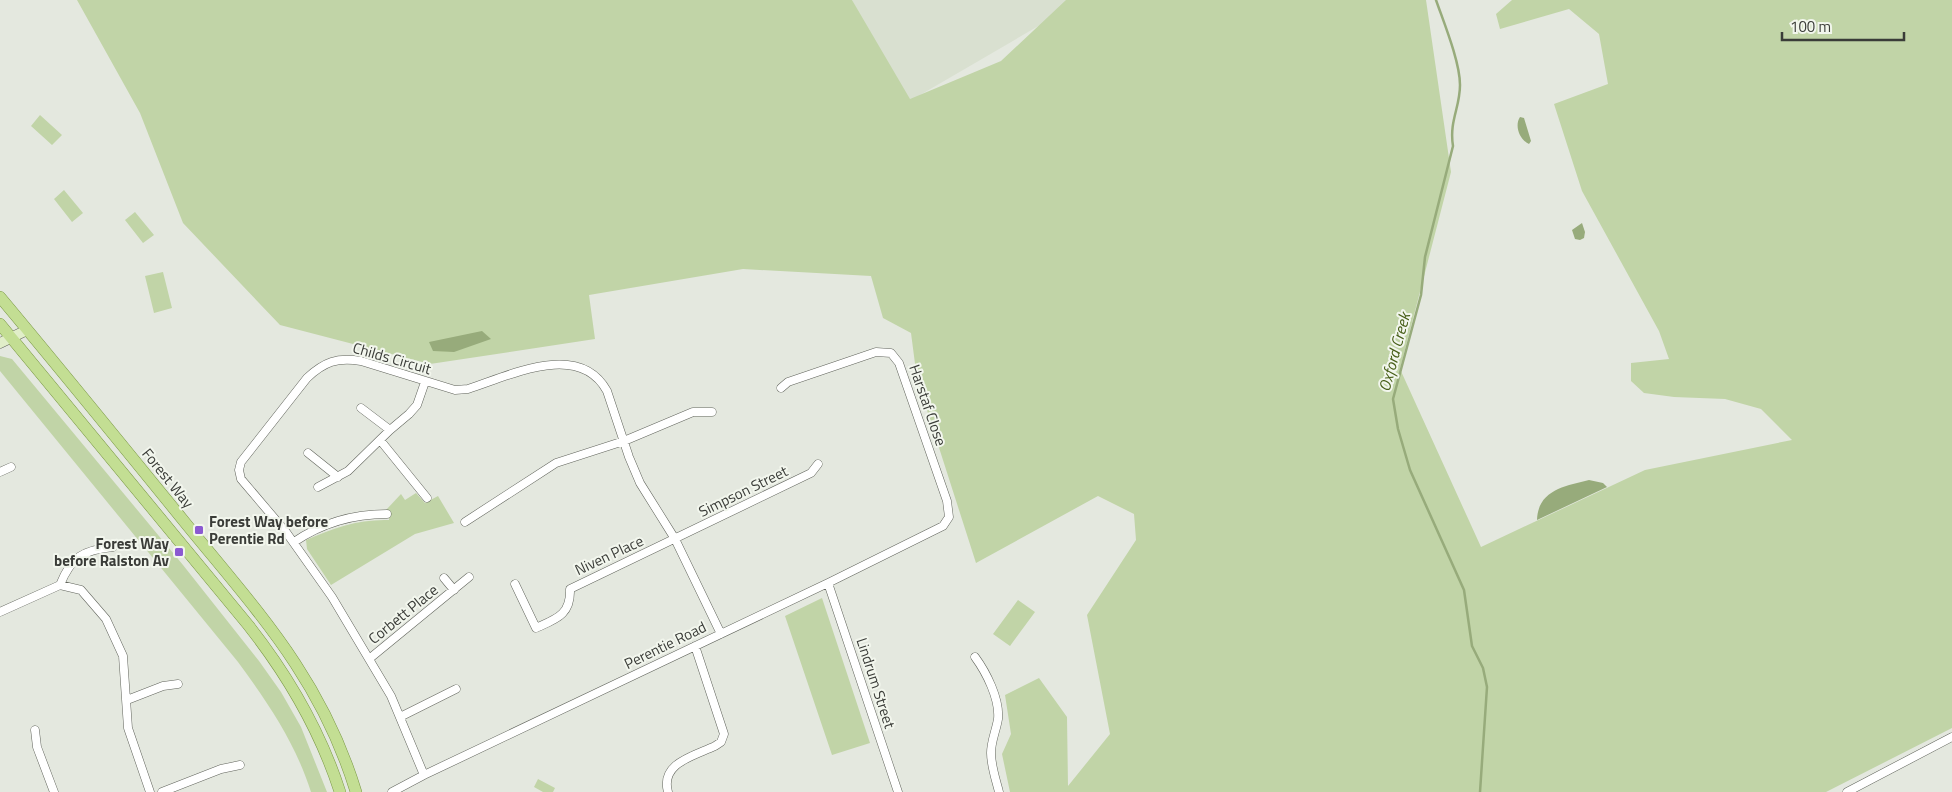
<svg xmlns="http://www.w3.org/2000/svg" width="1952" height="792" font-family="'Titillium Web',sans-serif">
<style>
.built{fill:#d9e0d0}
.green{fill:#c1d4a7}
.water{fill:#97ab7b}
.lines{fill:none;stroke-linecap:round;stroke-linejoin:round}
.stream{stroke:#97ab7b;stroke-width:2.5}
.street-casing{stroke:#61645c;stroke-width:9}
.secondary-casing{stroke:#61645c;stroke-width:11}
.primary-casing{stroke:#799744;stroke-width:12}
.street{stroke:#fff;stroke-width:8}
.secondary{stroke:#e1eec9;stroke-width:10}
.primary{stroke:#c3de93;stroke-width:11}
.poi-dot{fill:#8b59d1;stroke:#f2f6ed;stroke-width:2}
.labels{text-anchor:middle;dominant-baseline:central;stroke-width:4;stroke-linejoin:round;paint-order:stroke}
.street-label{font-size:15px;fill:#3a3c38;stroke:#f2f6ed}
.poi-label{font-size:15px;font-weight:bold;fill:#3a3c38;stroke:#f2f6ed;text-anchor:start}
.water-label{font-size:16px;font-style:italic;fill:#475f18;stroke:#f2f6ed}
</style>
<rect width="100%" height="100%" fill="#e4e8df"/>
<path class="built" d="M852 0H1083L908 102 891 78Z"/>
<path class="green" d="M77 0H852L910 99 1001 61 1066 0H1426L1451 172 1400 369 1481 547 1645 470 1792 440 1761 409 1725 399 1674 397 1644 393 1631 381V363L1669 359 1659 331 1582 191 1554 104 1608 84 1599 34 1569 9 1500 29 1496 14 1512 0H1952V728L1826 792H1010L1002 754 1011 734 1005 695 1039 678 1067 717 1068 786 1110 734 1087 615 1136 540 1134 514 1098 496 976 563 917 379 911 333 883 318 871 276 743 269 589 295 595 339 430 364 280 325 183 223 140 113Z
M40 115 62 135 52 145 31 126Z
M64 190 83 213 72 222 54 199Z
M135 212 154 235 143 243 125 220Z
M163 272 172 308 154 313 145 276Z
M0 356 12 359 183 565 259 661 281 692 301 727 327 792H311C295 742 268 703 238 662L0 371Z
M416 493 425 503 438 496 454 523 415 534 331 585 307 549 306 540C333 528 359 519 389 520V511L386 510 401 494 405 500Z
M822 598 870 743 832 755 785 616Z
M1018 600 1035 612 1010 646 993 634Z
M538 779 555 788 553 792H543L534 787Z"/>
<path class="water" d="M1520 117 1524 118 1531 141 1529 144C1520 140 1514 126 1520 117Z
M1582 223 1585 232 1584 238 1580 240 1575 239 1572 230Z
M482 331 491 339 454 352 433 351 429 342Z
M1589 480 1603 483 1607 487 1537 520C1538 490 1565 486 1589 480Z"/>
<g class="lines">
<path class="stream" d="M1436 0C1444 23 1460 62 1460 85 1460 108 1449 121 1453 146L1425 257 1421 295 1393 399 1398 429 1410 470 1464 590 1472 646 1483 668 1487 687 1480 792"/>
<g class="street-casing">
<path id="street" d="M361 408 390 430
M380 440 427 498
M308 453 338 477
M0 472 11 467
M318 487 348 471 390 430 409 414 417 405 425 382
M465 522 556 463 624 441 693 412H712
M294 542C322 523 353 514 387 514
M444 578 454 590
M828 583 898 792
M515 584 536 628C556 619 571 615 570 589L811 473 818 464
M60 585C71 557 83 550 113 547
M0 612 60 585 81 590 106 619 123 656 128 728 150 792
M975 657C986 672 1000 699 998 719 996 731 991 741 991 753 991 766 996 780 999 792
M369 659 469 577
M127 700 163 686 178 684
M400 717 456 689
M35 730 37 747 54 792
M424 775 391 696 332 597 286 532 241 479 239 470 241 462 307 378C324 362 337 357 361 361L455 390 468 389C509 376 579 340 607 391L629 457 640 483 675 539 721 634
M162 792 221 769 240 765
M392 792 424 775 828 583 943 526 949 517 947 501 899 363 891 353 876 352 788 382 781 388
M668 792C660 763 694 756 715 746L721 742 724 734 695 646
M1847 792 1952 737"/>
</g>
<g class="secondary-casing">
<path id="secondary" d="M0 343 27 330"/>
</g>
<g class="primary-casing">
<path id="primary" d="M0 297C62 371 122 445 183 520 256 610 321 677 356 792
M0 324 249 626C289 677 320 730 340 792"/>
</g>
<use href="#street" class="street"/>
<use href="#secondary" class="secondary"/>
<use href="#primary" class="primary"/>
</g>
<g class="poi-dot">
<rect x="194" y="525" width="10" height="10" rx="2.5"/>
<rect x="174" y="547" width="10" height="10" rx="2.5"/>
</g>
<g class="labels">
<g class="street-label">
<text transform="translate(392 358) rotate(16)">Childs Circuit</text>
<text transform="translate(928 405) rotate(71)">Harstaf Close</text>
<text transform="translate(168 478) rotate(51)">Forest Way</text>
<text transform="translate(743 491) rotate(-26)">Simpson Street</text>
<text transform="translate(609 555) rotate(-25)">Niven Place</text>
<text transform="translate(403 614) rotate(-39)">Corbett Place</text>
<text transform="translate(665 645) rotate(-26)">Perentie Road</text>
<text transform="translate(876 683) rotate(72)">Lindrum Street</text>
</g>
<g class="poi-label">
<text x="209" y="521">Forest Way before<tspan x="209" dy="17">Perentie Rd</tspan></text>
<text x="169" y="543" text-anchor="end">Forest Way<tspan x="169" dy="17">before Ralston Av</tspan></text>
</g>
<g class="water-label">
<text transform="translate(1394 352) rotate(-75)">Oxford Creek</text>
</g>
</g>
<path d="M1782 32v8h122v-8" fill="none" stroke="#3a3c38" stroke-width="2.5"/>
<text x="1790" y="32" font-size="15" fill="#3a3c38" stroke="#f2f6ed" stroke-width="4" paint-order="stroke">100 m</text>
</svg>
